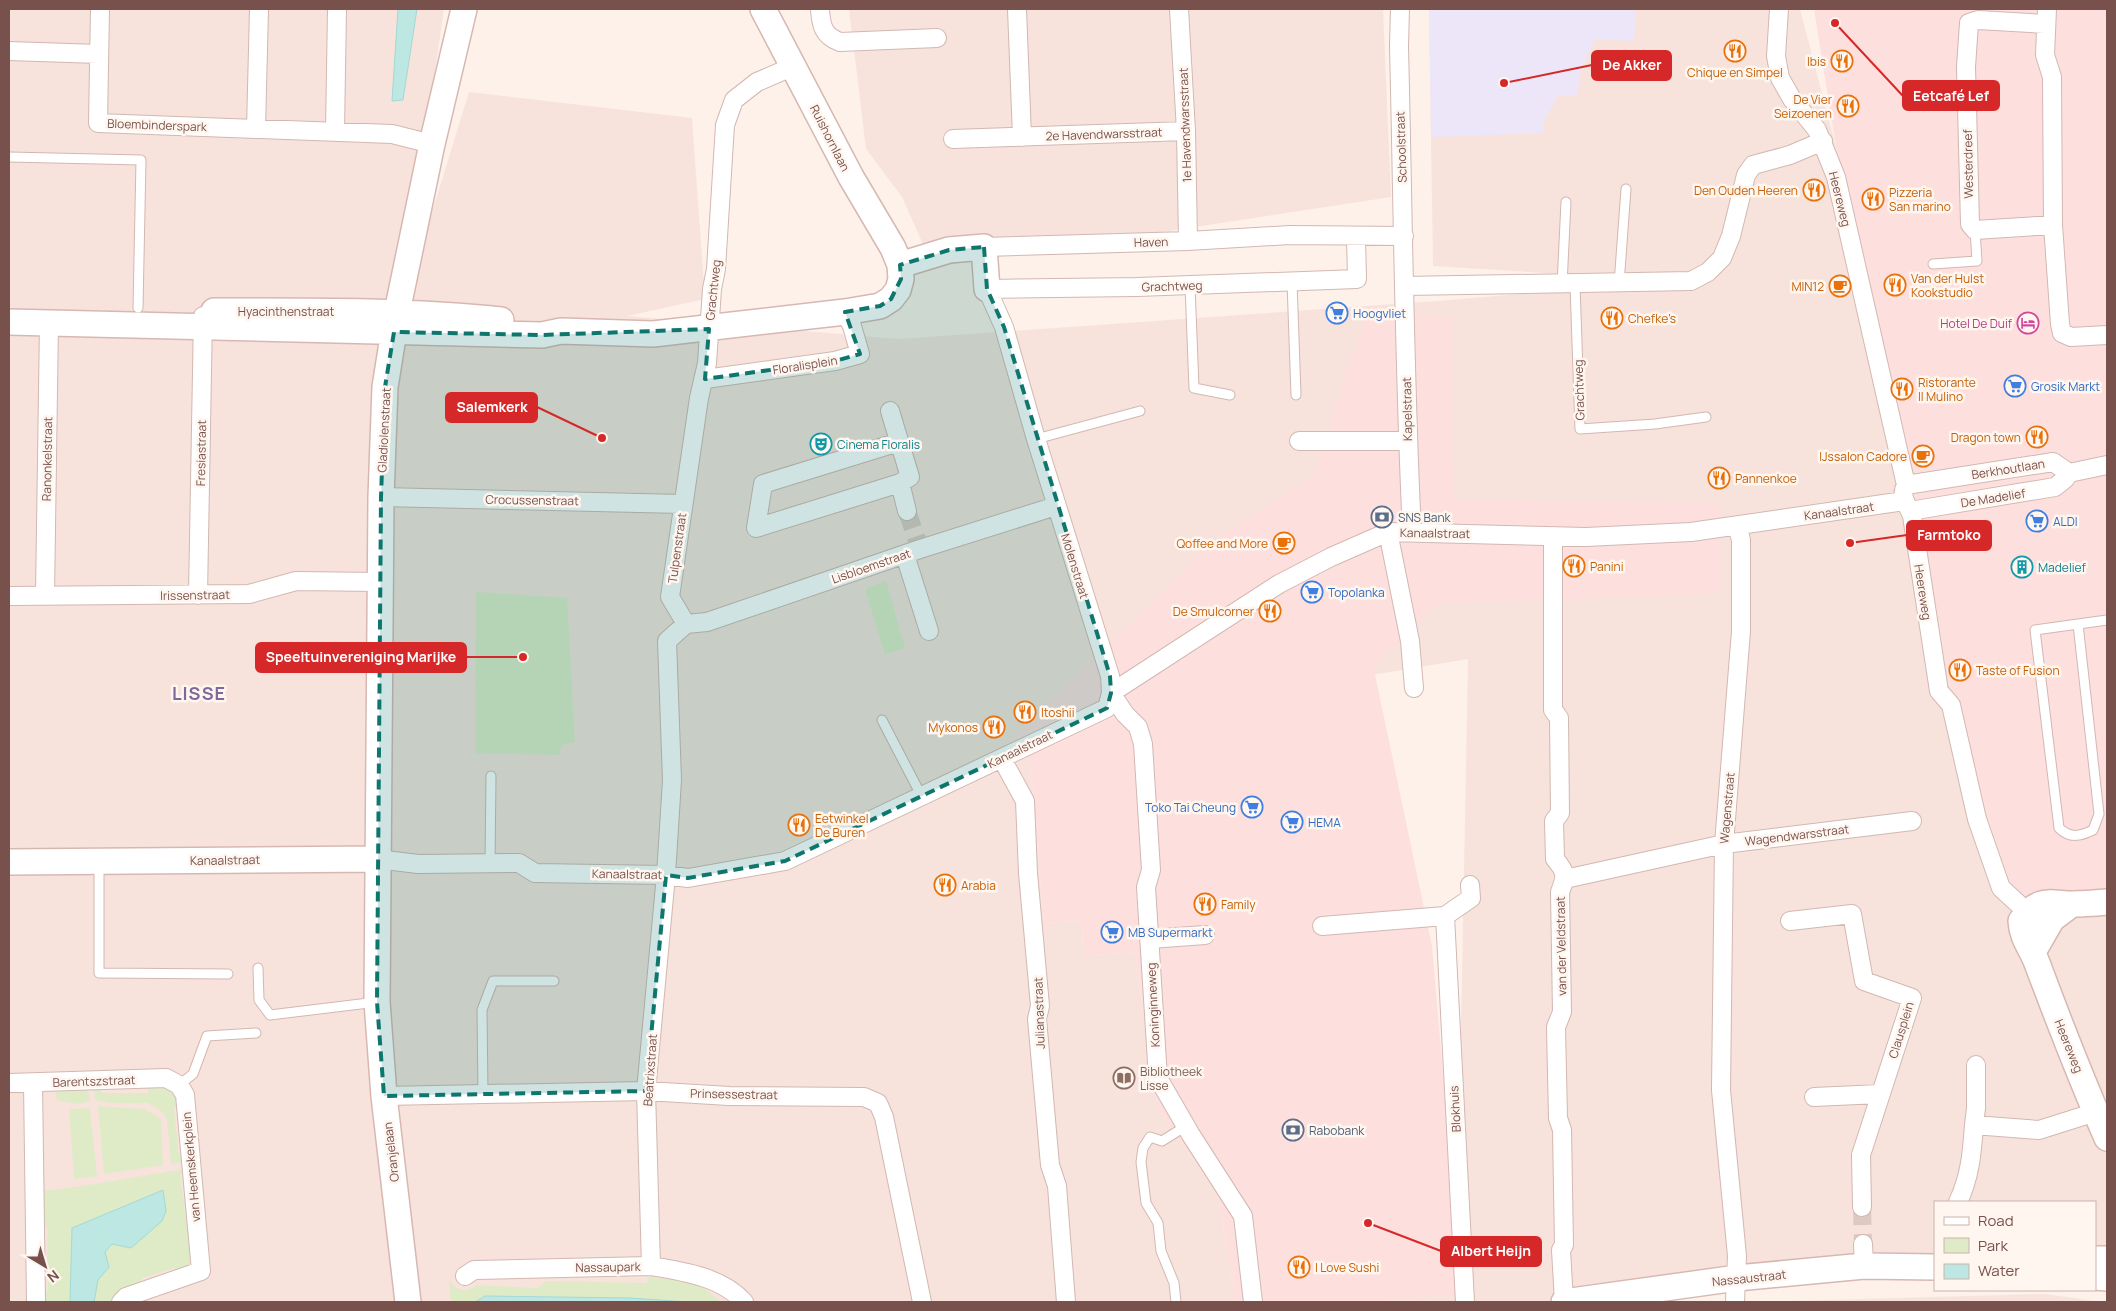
<svg xmlns="http://www.w3.org/2000/svg" width="2116" height="1311" font-family="Manrope,sans-serif">
<style>
.residential{fill:#f7e3db}
.commercial{fill:#fddfde}
.education{fill:#ede6f9}
.green{fill:#dfebc7}
.water{fill:#bde7e3;stroke:#a3d9d4}
.lines{fill:none;stroke-linecap:round;stroke-linejoin:round}
.street-tunnel{stroke:#dcc9c2;stroke-width:18;stroke-dasharray:18 9;stroke-linecap:butt}
.lane-casing{stroke:#d2b8b1;stroke-width:11}
.street-casing{stroke:#d2b8b1;stroke-width:20}
.secondary-casing{stroke:#d7b8b1;stroke-width:28}
.lane{stroke:#fff;stroke-width:9}
.street{stroke:#fff;stroke-width:18}
.secondary{stroke:#fff;stroke-width:25}
.marked{fill:#0f766e;fill-opacity:0.2;stroke:#0f766e;stroke-width:4;stroke-dasharray:10 6;stroke-linejoin:round}
.labels{text-anchor:middle;dominant-baseline:central;stroke-width:5;stroke-linejoin:round;paint-order:stroke}
.food-label{font-size:12px;fill:#c56008;stroke:#fff6f0;text-anchor:start}
.street-label{font-size:12px;fill:#78514c;stroke:#fff6f0}
.shop-label{font-size:12px;fill:#366cbe;stroke:#fff6f0;text-anchor:start}
.hotel-label{font-size:12px;fill:#b23c85;stroke:#fff6f0;text-anchor:end}
.culture-label{font-size:12px;fill:#0d838f;stroke:#fff6f0;text-anchor:start}
.service-label{font-size:12px;fill:#4e5e75;stroke:#fff6f0;text-anchor:start}
.education-label{font-size:12px;fill:#785e54;stroke:#fff6f0;text-anchor:start}
.district-label{font-size:18px;font-weight:bold;letter-spacing:1px;fill:#7d699b;stroke:#fff6f0}
.leader{fill:none;stroke:#d62828;stroke-width:2}
.callout-dot{fill:#d62828;stroke:#fff6f0;stroke-width:2}
.callout{fill:#d62828;stroke:#d62828;stroke-width:2}
.callout-label{font-size:14px;text-anchor:middle;font-weight:bold;fill:#fff}
</style>
<rect width="100%" height="100%" fill="#fdf1ea"/>
<path class="residential" d="M9 9H444L398 323 469 92 692 118 705 299 627 316 899 339 1437 301 1673 281 1433 266 1429 9H1800L1836 147 1920 521 1953 700 2008 881 2025 896 2107 890V1265L2095 1266V1202H1935V1272L1864 1275 1607 1302H1380L1456 1293 1468 659 1017 734 1030 763 1044 923 1082 921 1083 956 1135 952 1158 1110 1218 1194 1235 1302H9Z
M849 9H1383L1391 197 933 267 902 197 866 149Z
M2044 1294 2103 1302H1755L1862 1299Z"/>
<path class="commercial" d="M1814 9H2107V890L2025 896 2008 881 1953 700 1920 521 1836 147Z
M1452 316 1453 500 1720 503 1719 594 1438 603 1373 665 1432 946 1456 1224V1294L1380 1302H1235L1218 1194 1158 1110 1135 952 1083 956 1082 921 1044 923 1030 763 1017 734 1217 538 1313 475 1365 317Z"/>
<path class="education" d="M1429 9H1636L1634 41 1595 39 1581 70 1577 96H1558L1544 120V133L1431 137Z"/>
<path class="green" d="M886 581 905 648 885 654 865 589Z
M476 592 567 598 575 742 561 745 560 755 475 753Z
M148 1087C163 1087 179 1088 179 1107L174 1108 179 1155H185V1162L171 1164 167 1119 161 1111 148 1103H111L95 1100 94 1088H101L102 1093H148Z
M59 1089H88L90 1101 77 1104 57 1100 55 1091Z
M98 1106 145 1109 161 1119 163 1165 104 1174Z
M90 1108 97 1176 74 1179 69 1109Z
M186 1169 187 1173 180 1174 191 1258 190 1266 177 1273 175 1268 142 1278V1284L116 1295 111 1302H94L98 1280 109 1267 105 1252 112 1244 131 1248 163 1191 72 1228 70 1302H44L43 1291H48L47 1228 42 1227 43 1191C91 1186 138 1176 186 1169Z
M648 1277 696 1282 721 1302 531 1296 476 1300 475 1302H451L449 1280C455 1291 467 1293 477 1285L537 1288 546 1281 647 1283Z"/>
<path class="water" d="M398 9H417L403 100 392 101Z
M163 1190 166 1211 162 1221 131 1248 112 1244 105 1252 109 1267 98 1280 94 1302H70L72 1228Z
M485 1296 630 1298 688 1302H475Z"/>
<g class="lines">
<path class="street-tunnel" d="M907 511 917 540
M1862 1207 1863 1244"/>
<g class="lane-casing">
<path id="lane" d="M9 157 141 160 138 308
M1933 264 1977 261 1975 230
M1292 282 1296 395
M1619 284 1626 189
M1190 285 1194 388 1230 395
M1562 285 1566 202
M1575 285 1580 429 1655 424 1706 417
M1036 439 1140 411
M2078 624 2099 814 2093 830C2081 836 2070 839 2059 828L2035 630 2107 620
M882 720 921 795
M490 863 491 776
M99 864V973L228 974
M258 968 259 1000 270 1015 377 1002
M179 1085 193 1074 207 1036 256 1033
M483 1094 482 1010 493 981H554
M1176 1302 1174 1283 1161 1251 1158 1223 1146 1203 1141 1162 1143 1148 1150 1137 1162 1141 1186 1126"/>
</g>
<g class="street-casing">
<path id="street" d="M100 9 98 123 392 134 432 144
M820 9C821 25 823 36 840 42L937 38
M1017 9 1022 137
M1179 9 1186 131 1188 241
M1400 9 1399 46C1403 208 1404 371 1412 533
M1779 9 1776 56 1780 78 1792 99 1817 130 1836 177 1906 485C1899 498 1908 504 1912 516L1939 691 1951 705 1977 819 2001 888 2036 920
M2047 9 2045 55 2052 77 2053 225 2060 324 2062 333 2071 337 2107 335
M2045 24 1978 20 1969 23 1966 67 1970 224 1975 230 2053 225
M9 51 99 54
M256 129 259 9
M335 131 337 9
M953 139 1186 131
M984 247 1188 241 1290 235 1404 236
M1404 286 1691 281 1708 272 1722 258 1731 236 1746 175 1753 165 1790 155 1823 141
M705 379 835 361 860 354 852 326 845 312
M890 411 910 477 900 483 756 528 763 484 899 442
M1299 441H1407
M900 483 907 511
M1906 485 2053 462 2069 473 2107 465
M381 497 683 504
M1910 511 2055 487 2065 479 2069 473
M1388 532 1410 641 1414 688
M1553 536V710L1559 718 1560 813 1554 821 1555 859C1567 873 1566 876 1560 892L1562 1012 1556 1027 1558 1118 1562 1130 1564 1245 1561 1250 1564 1302
M905 555 929 631
M198 595 203 316
M9 596 249 594 296 581 380 582
M45 596 49 323
M686 624 670 597 699 398 707 363 712 289 716 269 725 125 734 100 757 82 794 66
M686 624 707 622 920 549 1056 506
M1002 759 1025 801 1028 873 1040 1006 1037 1019 1050 1165 1057 1186 1066 1302
M377 859 418 864 519 863 535 873 666 875 688 878 785 861 1107 708 1111 693 1279 584 1331 557 1388 532 1586 537 1691 532 1904 501
M1565 879 1724 844 1912 821
M1445 916 1471 898 1470 885
M1790 921 1852 914 1864 981 1912 998 1861 1155 1862 1207
M1322 926 1445 916 1465 1302
M1150 939 1205 935
M1976 1065V1108L1974 1125 2039 1130 2096 1112
M9 1083 166 1078 179 1085 185 1095 201 1271 126 1297 121 1302
M33 1083 36 1302
M384 1096 646 1091 729 1096 864 1097 878 1103 884 1117 922 1302
M1814 1097 1880 1094
M1958 1202C1970 1177 1972 1153 1974 1125
M1863 1244 1864 1266
M651 1266 646 1091 666 875 672 780 667 641 686 624
M465 1276 474 1270 651 1266C682 1271 722 1277 744 1302
M1253 1302 1243 1216 1191 1135 1158 1078 1146 887 1151 870 1143 744 1138 727 1125 714 1111 693 1110 676 1036 439 1004 327 987 289 1137 287 1357 279 1356 237
M1735 1302 1737 1256 1721 1090 1724 844 1741 631V540L1737 526"/>
</g>
<g class="secondary-casing">
<path id="secondary" d="M900 265 949 250 984 247 987 289
M214 311C309 311 405 310 501 320
M9 322 542 335 561 331 653 334 845 312 880 306 891 299 898 290 901 279 900 265 893 248 851 177 763 9
M9 862 377 859
M2107 902C2096 903 2084 904 2072 904 2047 903 2038 898 2021 921 2022 939 2031 947 2037 963 2059 1022 2082 1081 2107 1138
M2033 952 2052 919 2072 904
M2095 1259H2107
M2095 1277 2107 1278
M408 1302 384 1096 377 1002 381 497 385 387 397 312 432 144 464 9
M1564 1302 1737 1278 1864 1266 1935 1267"/>
</g>
<use href="#lane" class="lane"/>
<use href="#street" class="street"/>
<use href="#secondary" class="secondary"/>
</g>
<path class="marked" d="M984 247 987 289 1004 327 1110 676 1111 693 1107 708 785 861 688 878 666 875 646 1091 384 1096 377 1002 381 497 385 387 394 332 542 335 709 329 705 379 835 361 860 354 845 312 880 306 891 299 901 279 900 265 949 250Z"/>
<defs>
<g id="restaurant-ring" transform="scale(1.125)"><circle r="9.5" fill="#fff6f0" stroke="#e8710a" stroke-width="1.5"/><path d="M-5-6h1v4h1v-4h1v4h1v-4h1v5L-1.5 .5V6h-2V.5L-5-1ZM5-6V6H3V1.5H1.5Q1.5-4 5-6Z" fill="#e8710a"/></g>
<g id="cafe-ring" transform="scale(1.125)"><circle r="9.5" fill="#fff6f0" stroke="#e8710a" stroke-width="1.5"/><path d="M-5.5-4.5H6V0H3Q3 3.5 0 3.5H-2.5Q-5.5 3.5-5.5 0ZM3-3.2v2h1.7v-2ZM-6 4.5H4V6H-6Z" fill="#e8710a"/></g>
<g id="supermarket-ring" transform="scale(1.125)"><circle r="9.5" fill="#fff6f0" stroke="#3f7fe0" stroke-width="1.5"/><path d="M-6-5.5h2.5l.6 2H6L4.5 2H-2.5L-4.4-4H-6ZM-1.5 3.2a1.3 1.3 0 1 0 .1 0ZM3 3.2a1.3 1.3 0 1 0 .1 0Z" fill="#3f7fe0"/></g>
<g id="hotel-ring" transform="scale(1.125)"><circle r="9.5" fill="#fff6f0" stroke="#d1479c" stroke-width="1.5"/><path d="M-6-4.5h1.5V1H6V5H4.5V3h-9V5H-6ZM-4 0a1.8 1.8 0 1 1 3.6 0ZM.5 0V-2.5h3Q6-2.5 6 0Z" fill="#d1479c"/></g>
<g id="theatre-ring" transform="scale(1.125)"><circle r="9.5" fill="#fff6f0" stroke="#0f9aa8" stroke-width="1.5"/><path d="M-5-5.5Q0-4 5-5.5V0Q5 5 0 6Q-5 5-5 0ZM-3.3-2.5H-1v1.5H-3.3ZM1-2.5H3.3v1.5H1ZM-2.8 1Q0 5.5 2.8 1Z" fill="#0f9aa8"/></g>
<g id="bank-ring" transform="scale(1.125)"><circle r="9.5" fill="#fff6f0" stroke="#5c6f8a" stroke-width="1.5"/><path d="M-6-4H6V4H-6ZM0-2.3a2.3 2.3 0 1 0 0 4.6a2.3 2.3 0 1 0 0-4.6Z" fill="#5c6f8a"/></g>
<g id="building-ring" transform="scale(1.125)"><circle r="9.5" fill="#fff6f0" stroke="#0f9aa8" stroke-width="1.5"/><path d="M-4-6H4V6H1V3H-1V6H-4ZM-2.5-4.3h1.7v1.8h-1.7ZM.8-4.3h1.7v1.8H.8ZM-2.5-1h1.7V.8h-1.7ZM.8-1h1.7V.8H.8Z" fill="#0f9aa8"/></g>
<g id="library-ring" transform="scale(1.125)"><circle r="9.5" fill="#fff6f0" stroke="#8d6e63" stroke-width="1.5"/><path d="M-6-4Q-3-5.5-.7-3.5V5Q-3 3-6 4ZM6-4Q3-5.5 .7-3.5V5Q3 3 6 4Z" fill="#8d6e63"/></g>
</defs>
<g fill-rule="evenodd">
<use href="#restaurant-ring" x="1735" y="51"/>
<use href="#restaurant-ring" x="1842" y="61"/>
<use href="#restaurant-ring" x="1848" y="106"/>
<use href="#restaurant-ring" x="1814" y="190"/>
<use href="#restaurant-ring" x="1873" y="199"/>
<use href="#restaurant-ring" x="1895" y="285"/>
<use href="#cafe-ring" x="1840" y="286"/>
<use href="#supermarket-ring" x="1337" y="313"/>
<use href="#restaurant-ring" x="1612" y="318"/>
<use href="#hotel-ring" x="2028" y="323"/>
<use href="#supermarket-ring" x="2015" y="386"/>
<use href="#restaurant-ring" x="1902" y="389"/>
<use href="#restaurant-ring" x="2037" y="437"/>
<use href="#theatre-ring" x="821" y="444"/>
<use href="#cafe-ring" x="1923" y="456"/>
<use href="#restaurant-ring" x="1719" y="478"/>
<use href="#bank-ring" x="1382" y="517"/>
<use href="#supermarket-ring" x="2037" y="521"/>
<use href="#cafe-ring" x="1284" y="543"/>
<use href="#restaurant-ring" x="1574" y="566"/>
<use href="#building-ring" x="2022" y="567"/>
<use href="#supermarket-ring" x="1312" y="592"/>
<use href="#restaurant-ring" x="1270" y="611"/>
<use href="#restaurant-ring" x="1960" y="670"/>
<use href="#restaurant-ring" x="1025" y="712"/>
<use href="#restaurant-ring" x="994" y="727"/>
<use href="#supermarket-ring" x="1252" y="807"/>
<use href="#supermarket-ring" x="1292" y="822"/>
<use href="#restaurant-ring" x="799" y="825"/>
<use href="#restaurant-ring" x="945" y="885"/>
<use href="#restaurant-ring" x="1205" y="904"/>
<use href="#supermarket-ring" x="1112" y="932"/>
<use href="#library-ring" x="1124" y="1078"/>
<use href="#bank-ring" x="1293" y="1130"/>
<use href="#restaurant-ring" x="1299" y="1267"/>
</g>
<g class="labels">
<g class="food-label">
<text x="1826" y="61" text-anchor="end">Ibis</text>
<text x="1735" y="72" text-anchor="middle">Chique en Simpel</text>
<text x="1832" y="99" text-anchor="end">De Vier<tspan x="1832" dy="14">Seizoenen</tspan></text>
<text x="1798" y="190" text-anchor="end">Den Ouden Heeren</text>
<text x="1889" y="192">Pizzeria<tspan x="1889" dy="14">San marino</tspan></text>
<text x="1911" y="278">Van der Hulst<tspan x="1911" dy="14">Kookstudio</tspan></text>
<text x="1824" y="286" text-anchor="end">MIN12</text>
<text x="1628" y="318">Chefke's</text>
<text x="1918" y="382">Ristorante<tspan x="1918" dy="14">Il Mulino</tspan></text>
<text x="2021" y="437" text-anchor="end">Dragon town</text>
<text x="1907" y="456" text-anchor="end">IJssalon Cadore</text>
<text x="1735" y="478">Pannenkoe</text>
<text x="1268" y="543" text-anchor="end">Qoffee and More</text>
<text x="1590" y="566">Panini</text>
<text x="1254" y="611" text-anchor="end">De Smulcorner</text>
<text x="1976" y="670">Taste of Fusion</text>
<text x="1041" y="712">Itoshii</text>
<text x="978" y="727" text-anchor="end">Mykonos</text>
<text x="815" y="818">Eetwinkel<tspan x="815" dy="14">De Buren</tspan></text>
<text x="961" y="885">Arabia</text>
<text x="1221" y="904">Family</text>
<text x="1315" y="1267">I Love Sushi</text>
</g>
<g class="street-label">
<text transform="translate(157 125) rotate(2)">Bloembinderspark</text>
<text transform="translate(1185 125) rotate(-92)">1e Havendwarsstraat</text>
<text transform="translate(1104 134) rotate(-2)">2e Havendwarsstraat</text>
<text transform="translate(830 138) rotate(63)">Ruishornlaan</text>
<text transform="translate(1401 147) rotate(-92)">Schoolstraat</text>
<text transform="translate(1968 164) rotate(-91)">Westerdreef</text>
<text transform="translate(1840 199) rotate(76)">Heereweg</text>
<text transform="translate(1151 242) rotate(-2)">Haven</text>
<text transform="translate(1172 286) rotate(-2)">Grachtweg</text>
<text transform="translate(713 290) rotate(-84)">Grachtweg</text>
<text x="286" y="311">Hyacinthenstraat</text>
<text transform="translate(805 365) rotate(-9)">Floralisplein</text>
<text transform="translate(1579 390) rotate(-92)">Grachtweg</text>
<text transform="translate(1407 409) rotate(-91)">Kapelstraat</text>
<text transform="translate(384 430) rotate(-87)">Gladiolenstraat</text>
<text transform="translate(201 453) rotate(-89)">Fresiastraat</text>
<text transform="translate(47 459) rotate(-89)">Ranonkelstraat</text>
<text transform="translate(2008 469) rotate(-9)">Berkhoutlaan</text>
<text transform="translate(1993 498) rotate(-9)">De Madelief</text>
<text transform="translate(532 500) rotate(1)">Crocussenstraat</text>
<text transform="translate(1839 511) rotate(-8)">Kanaalstraat</text>
<text transform="translate(1435 533) rotate(1)">Kanaalstraat</text>
<text transform="translate(677 548) rotate(-82)">Tulpenstraat</text>
<text transform="translate(871 566) rotate(-19)">Lisbloemstraat</text>
<text transform="translate(1075 566) rotate(73)">Molenstraat</text>
<text transform="translate(1923 592) rotate(81)">Heereweg</text>
<text transform="translate(195 595) rotate(-1)">Irissenstraat</text>
<text transform="translate(1020 749) rotate(-26)">Kanaalstraat</text>
<text transform="translate(1727 808) rotate(-85)">Wagenstraat</text>
<text transform="translate(1797 835) rotate(-7)">Wagendwarsstraat</text>
<text transform="translate(225 860) rotate(-1)">Kanaalstraat</text>
<text transform="translate(627 874) rotate(1)">Kanaalstraat</text>
<text transform="translate(1561 946) rotate(-91)">van der Veldstraat</text>
<text transform="translate(1153 1005) rotate(-93)">Koninginneweg</text>
<text transform="translate(1039 1013) rotate(-92)">Julianastraat</text>
<text transform="translate(1901 1030) rotate(-73)">Clausplein</text>
<text transform="translate(2069 1046) rotate(68)">Heereweg</text>
<text transform="translate(650 1070) rotate(-86)">Beatrixstraat</text>
<text transform="translate(94 1081) rotate(-2)">Barentszstraat</text>
<text transform="translate(734 1094) rotate(1)">Prinsessestraat</text>
<text transform="translate(1455 1109) rotate(-93)">Blokhuis</text>
<text transform="translate(391 1152) rotate(-97)">Oranjelaan</text>
<text transform="translate(191 1167) rotate(-95)">van Heemskerkplein</text>
<text transform="translate(608 1267) rotate(-1)">Nassaupark</text>
<text transform="translate(1749 1278) rotate(-6)">Nassaustraat</text>
</g>
<g class="shop-label">
<text x="1353" y="313">Hoogvliet</text>
<text x="2031" y="386">Grosik Markt</text>
<text x="2053" y="521">ALDI</text>
<text x="1328" y="592">Topolanka</text>
<text x="1236" y="807" text-anchor="end">Toko Tai Cheung</text>
<text x="1308" y="822">HEMA</text>
<text x="1128" y="932">MB Supermarkt</text>
</g>
<g class="hotel-label">
<text x="2012" y="323">Hotel De Duif</text>
</g>
<g class="culture-label">
<text x="837" y="444">Cinema Floralis</text>
<text x="2038" y="567">Madelief</text>
</g>
<g class="service-label">
<text x="1398" y="517">SNS Bank</text>
<text x="1309" y="1130">Rabobank</text>
</g>
<g class="education-label">
<text x="1140" y="1071">Bibliotheek<tspan x="1140" dy="14">Lisse</tspan></text>
</g>
<g class="district-label">
<text x="199" y="693">LISSE</text>
</g>
</g>
<path class="leader" d="M1504 83L1592 65M1835 23L1903 96M602 438L537 407M1850 543L1907 535M523 657L466 657M1368 1223L1441 1251"/>
<g class="callout-dot">
<circle cx="1504" cy="83" r="5"/>
<circle cx="1835" cy="23" r="5"/>
<circle cx="602" cy="438" r="5"/>
<circle cx="1850" cy="543" r="5"/>
<circle cx="523" cy="657" r="5"/>
<circle cx="1368" cy="1223" r="5"/>
</g>
<g class="callout">
<rect x="1592" y="51" width="79" height="29" rx="5"/>
<rect x="1903" y="81" width="96" height="29" rx="5"/>
<rect x="446" y="393" width="91" height="29" rx="5"/>
<rect x="1907" y="521" width="84" height="29" rx="5"/>
<rect x="256" y="643" width="210" height="29" rx="5"/>
<rect x="1441" y="1237" width="100" height="29" rx="5"/>
</g>
<g class="callout-label">
<text x="1632" y="70">De Akker</text>
<text x="1951" y="101">Eetcafé Lef</text>
<text x="492" y="412">Salemkerk</text>
<text x="1949" y="540">Farmtoko</text>
<text x="361" y="662">Speeltuinvereniging Marijke</text>
<text x="1491" y="1256">Albert Heijn</text>
</g>
<rect width="2116" height="1311" fill="none" stroke="#78514c" stroke-width="20"/>
<rect x="1934" y="1201" width="162" height="90" fill="#fff6f0" stroke="#c9b4ae"/>
<rect x="1944" y="1217" width="25" height="8" fill="#ffffff" stroke="#c9b4ae"/>
<text x="1978" y="1226" font-size="15" fill="#78514c">Road</text>
<rect x="1944" y="1238" width="25" height="15" fill="#dfebc7" stroke="#c9b4ae"/>
<text x="1978" y="1251" font-size="15" fill="#78514c">Park</text>
<rect x="1944" y="1264" width="25" height="15" fill="#bde7e3" stroke="#c9b4ae"/>
<text x="1978" y="1276" font-size="15" fill="#78514c">Water</text>
<g transform="translate(45 1266) rotate(142)" stroke="#fff6f0" stroke-width="4" paint-order="stroke">
<path d="M0-4L9 19L0 12L-9 19Z" fill="#78514c"/>
<text y="-8" font-size="14" font-weight="bold" text-anchor="middle" fill="#78514c">N</text>
</g>
</svg>
